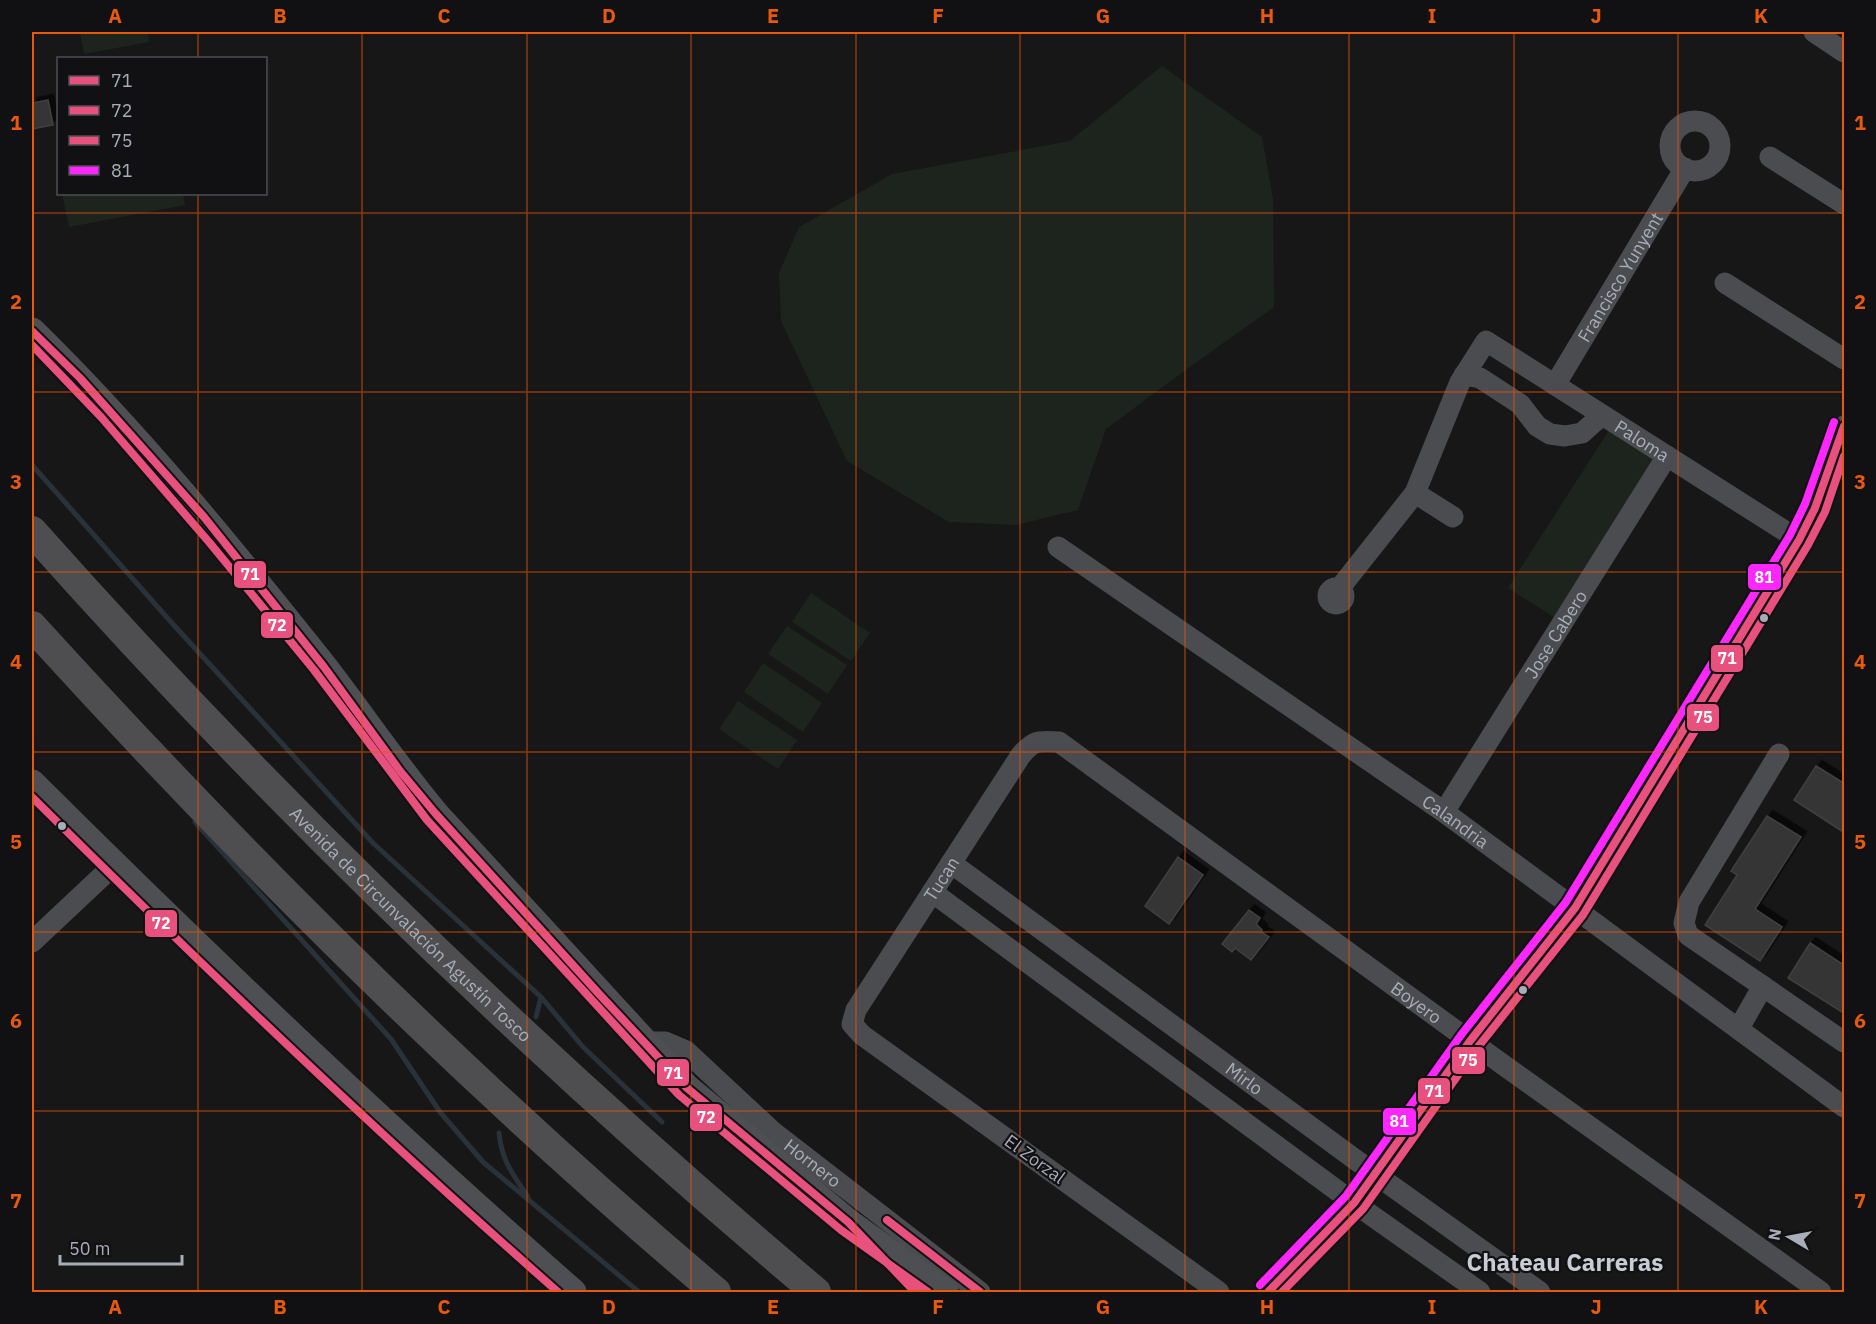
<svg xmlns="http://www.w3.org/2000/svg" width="1876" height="1324" font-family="'IBM Plex Sans',sans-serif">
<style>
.green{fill:#1d241e}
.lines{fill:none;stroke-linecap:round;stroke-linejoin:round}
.stream{stroke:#2a3239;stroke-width:5}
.building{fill:#353536;stroke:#3f4043;stroke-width:1.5;filter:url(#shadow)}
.minor{stroke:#4b4c50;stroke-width:21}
.major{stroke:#4d4f52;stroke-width:27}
.highway{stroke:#4e4e51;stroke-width:30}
.bus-1-casing{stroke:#111113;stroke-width:12}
.bus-2-casing{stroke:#111113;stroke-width:12}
.bus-3-casing{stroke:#111113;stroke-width:12}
.bus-4-casing{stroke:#111113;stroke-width:12}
.bus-1{stroke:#e8507d;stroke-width:8}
.bus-2{stroke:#e8507d;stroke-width:8}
.bus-3{stroke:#e8507d;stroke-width:8}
.bus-4{stroke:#fe27ff;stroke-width:8}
.grid{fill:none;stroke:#e8590c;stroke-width:1.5;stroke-opacity:0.55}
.bus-dot{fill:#a8adb8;stroke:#111113;stroke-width:2}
.labels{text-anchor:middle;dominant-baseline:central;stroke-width:4.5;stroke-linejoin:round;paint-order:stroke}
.street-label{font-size:18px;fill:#a8adb8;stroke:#111113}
.district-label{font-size:24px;font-weight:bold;fill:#c9ccd4;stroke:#111113}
.line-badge{stroke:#111113;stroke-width:2}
.badge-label{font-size:16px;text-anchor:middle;font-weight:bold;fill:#fff}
.neatline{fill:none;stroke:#e8590c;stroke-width:2}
.grid-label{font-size:20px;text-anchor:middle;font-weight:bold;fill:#e8590c}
</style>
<defs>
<filter id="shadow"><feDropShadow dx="5.5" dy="-5.5" stdDeviation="0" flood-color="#0009"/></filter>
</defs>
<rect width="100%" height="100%" fill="#171717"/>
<path class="green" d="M80 32H148L149 42 84 54Z
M1162 66 1262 137 1273 199 1274 307 1191 366 1106 429 1078 510 1016 525 949 522 847 461 781 321 779 273 799 227 892 174 1070 141Z
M62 194H183L185 205 69 227Z
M1609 430 1658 461 1557 619 1508 588Z
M811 593 870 633 851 661 792 622Z
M787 626 847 665 828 694 768 654Z
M763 663 822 703 803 732 744 692Z
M738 701 797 740 778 769 719 729Z"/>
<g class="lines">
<path class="stream" d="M32 465 171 622 373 843 541 997 583 1047 662 1122
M195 822 391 1039 440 1112 483 1162 639 1292
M536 1017 541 997
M499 1133C502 1162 513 1174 528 1197"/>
</g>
<path class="building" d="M48 100 53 125 32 129V103Z
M1816 766 1845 784V833L1794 800Z
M1767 816 1801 837 1755 909 1782 927 1760 961 1705 925 1737 875 1731 871Z
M1178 857 1203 875 1169 924 1145 906Z
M1249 910 1260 918 1256 924 1262 930 1261 932 1269 937 1251 960 1235 948 1232 952 1222 944Z
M1810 943 1845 966V1014L1788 978Z"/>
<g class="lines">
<g class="minor">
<path d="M1814 32 1844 52"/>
<circle cx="1695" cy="146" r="25"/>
<path d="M1770 157 1844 204"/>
<path d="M1725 283 1844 359"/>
<path d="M1464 375 1480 378 1520 404 1537 426 1550 434 1565 436 1582 433 1602 415"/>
<path id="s1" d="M1555 385 1685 168"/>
<path d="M1415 493 1453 517"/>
<path id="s2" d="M1058 547 1444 812 1844 1107"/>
<circle cx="1336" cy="596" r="8"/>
<path id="s3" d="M1339 589 1415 493 1460 382 1486 341 1799 540"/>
<path d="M1779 754 1689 902 1684 923 1688 935 1844 1042"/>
<path id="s4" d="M1444 812 1667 456"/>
<path id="s5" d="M951 863 1375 1174 1540 1292"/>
<path d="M932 892 1354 1203 1480 1292"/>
<path d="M32 942 114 865"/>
<path d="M1739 1028 1763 986"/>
<path id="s6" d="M644 1042H665L686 1051 772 1131 980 1292"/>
<path id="s7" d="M1219 1292 862 1035 852 1024 856 1010 1021 755C1035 739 1039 741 1059 742L1470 1041 1821 1292"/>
<path d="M1268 1292 1354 1203 1470 1041 1575 908 1799 540 1815 508 1844 426"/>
</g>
<path class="major" d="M32 331C137 434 230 548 322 664 360 713 395 765 435 813L687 1088 848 1222 945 1292
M32 783C207 957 387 1129 573 1292"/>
<g class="highway">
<path id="s8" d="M32 531C274 803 537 1057 816 1292"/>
<path d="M32 626C246 861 473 1087 716 1292"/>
</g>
<g class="bus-1-casing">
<path id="bus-1" d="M32 331 80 378 204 517 324 667 400 771 435 813 600 995 687 1088 848 1222 915 1292
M887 1220 980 1292
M1268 1292 1354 1203 1470 1041 1575 908 1799 540 1815 508 1844 426"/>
</g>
<g class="bus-2-casing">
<path id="bus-2" d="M32 345 101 417 209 542 314 670 427 820 679 1095 841 1230 928 1292
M32 797C203 967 377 1133 558 1292"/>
</g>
<g class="bus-3-casing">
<path id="bus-3" d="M1282 1292 1363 1209 1478 1047 1583 915 1808 545 1825 512 1844 456"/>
</g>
<g class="bus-4-casing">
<path id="bus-4" d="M1260 1285 1346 1196 1461 1035 1566 902 1790 535 1805 504 1834 422"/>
</g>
<use href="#bus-1" class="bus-1"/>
<use href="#bus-2" class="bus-2"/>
<use href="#bus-3" class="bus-3"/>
<use href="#bus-4" class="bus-4"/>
</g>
<path class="grid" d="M198 32V58M362 32V1292M527 32V1292M691 32V1292M856 32V1292M1020 32V1292M1185 32V1292M1349 32V1292M1514 32V1292M1678 32V1292M198 194V1292M32 213H1844M32 392H1844M32 572H1844M32 752H1844M32 932H1844M32 1111H1844"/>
<g class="bus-dot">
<circle cx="1764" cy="618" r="5"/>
<circle cx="62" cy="826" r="5"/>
<circle cx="1523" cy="990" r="5"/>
</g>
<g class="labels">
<g class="street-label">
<text stroke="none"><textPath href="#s1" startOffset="126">Francisco Yunyent</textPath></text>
<text stroke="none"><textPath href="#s3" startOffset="476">Paloma</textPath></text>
<text stroke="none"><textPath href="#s4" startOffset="210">Jose Cabero</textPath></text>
<text stroke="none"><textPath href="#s2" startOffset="483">Calandria</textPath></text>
<text stroke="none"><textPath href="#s7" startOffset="626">Tucan</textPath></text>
<text stroke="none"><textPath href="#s8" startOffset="546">Avenida de Circunvalación Agustín Tosco</textPath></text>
<text stroke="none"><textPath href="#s7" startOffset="1258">Boyero</textPath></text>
<text stroke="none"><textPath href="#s5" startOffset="364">Mirlo</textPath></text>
<text transform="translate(1035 1159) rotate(36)">El Zorzal</text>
<text stroke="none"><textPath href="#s6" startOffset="213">Hornero</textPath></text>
</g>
<g class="district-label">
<text x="1565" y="1262">Chateau Carreras</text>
</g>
</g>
<g class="line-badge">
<rect x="233" y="560" width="34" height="29" rx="6" fill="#e8507d"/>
<rect x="1747" y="563" width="35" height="28" rx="6" fill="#fe27ff"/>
<rect x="260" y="611" width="34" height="28" rx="6" fill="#e8507d"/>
<rect x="1710" y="644" width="34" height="29" rx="6" fill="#e8507d"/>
<rect x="1686" y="703" width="34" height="29" rx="6" fill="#e8507d"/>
<rect x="144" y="909" width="34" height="29" rx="6" fill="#e8507d"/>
<rect x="1451" y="1046" width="35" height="29" rx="6" fill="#e8507d"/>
<rect x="656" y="1058" width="34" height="29" rx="6" fill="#e8507d"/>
<rect x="1417" y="1077" width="34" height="28" rx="6" fill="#e8507d"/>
<rect x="689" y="1103" width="34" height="29" rx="6" fill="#e8507d"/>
<rect x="1382" y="1107" width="35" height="29" rx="6" fill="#fe27ff"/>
</g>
<g class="badge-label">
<text x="250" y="580">71</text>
<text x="1764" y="583">81</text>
<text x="277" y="631">72</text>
<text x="1727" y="664">71</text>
<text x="1703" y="723">75</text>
<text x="161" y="929">72</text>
<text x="1468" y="1066">75</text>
<text x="673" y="1079">71</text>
<text x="1434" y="1097">71</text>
<text x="706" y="1123">72</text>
<text x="1399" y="1127">81</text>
</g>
<rect width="1876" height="1324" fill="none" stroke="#111113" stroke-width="66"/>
<rect x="57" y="57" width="210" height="138" fill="#111113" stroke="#4d4f55" stroke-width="1.5"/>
<rect x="69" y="76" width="30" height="9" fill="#e8507d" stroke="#4d4f55" stroke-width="1.5"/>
<text x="111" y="87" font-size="18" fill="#a8adb8">71</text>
<rect x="69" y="106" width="30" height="9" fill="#e8507d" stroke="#4d4f55" stroke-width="1.5"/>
<text x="111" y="117" font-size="18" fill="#a8adb8">72</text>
<rect x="69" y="136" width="30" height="9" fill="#e8507d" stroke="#4d4f55" stroke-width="1.5"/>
<text x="111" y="147" font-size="18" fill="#a8adb8">75</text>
<rect x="69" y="166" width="30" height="9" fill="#fe27ff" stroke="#4d4f55" stroke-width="1.5"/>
<text x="111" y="177" font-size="18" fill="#a8adb8">81</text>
<g transform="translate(1789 1237) rotate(280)" stroke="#111113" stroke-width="4.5" paint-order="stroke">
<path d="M0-4.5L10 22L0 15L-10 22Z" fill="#a8adb8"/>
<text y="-9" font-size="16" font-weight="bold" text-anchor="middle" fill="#a8adb8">N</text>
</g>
<path d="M60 1255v9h122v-9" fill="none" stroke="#a8adb8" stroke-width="3"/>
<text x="69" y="1255" font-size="18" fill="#a8adb8" stroke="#111113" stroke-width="4.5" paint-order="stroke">50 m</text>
<rect x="33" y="33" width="1810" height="1258" class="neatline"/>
<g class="grid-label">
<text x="115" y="23">A</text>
<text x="280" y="23">B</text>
<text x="444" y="23">C</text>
<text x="609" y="23">D</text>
<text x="773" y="23">E</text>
<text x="938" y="23">F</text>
<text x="1103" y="23">G</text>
<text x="1267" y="23">H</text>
<text x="1432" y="23">I</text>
<text x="1596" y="23">J</text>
<text x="1761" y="23">K</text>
<text x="16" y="130">1</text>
<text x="1860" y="130">1</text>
<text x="16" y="309">2</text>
<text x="1860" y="309">2</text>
<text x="16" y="489">3</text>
<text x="1860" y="489">3</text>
<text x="16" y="669">4</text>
<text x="1860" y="669">4</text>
<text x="16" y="849">5</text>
<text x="1860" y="849">5</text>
<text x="16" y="1028">6</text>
<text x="1860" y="1028">6</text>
<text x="16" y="1208">7</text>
<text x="1860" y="1208">7</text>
<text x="115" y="1314">A</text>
<text x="280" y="1314">B</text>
<text x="444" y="1314">C</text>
<text x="609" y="1314">D</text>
<text x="773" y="1314">E</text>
<text x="938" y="1314">F</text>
<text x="1103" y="1314">G</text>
<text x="1267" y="1314">H</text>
<text x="1432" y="1314">I</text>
<text x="1596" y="1314">J</text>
<text x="1761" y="1314">K</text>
</g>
</svg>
